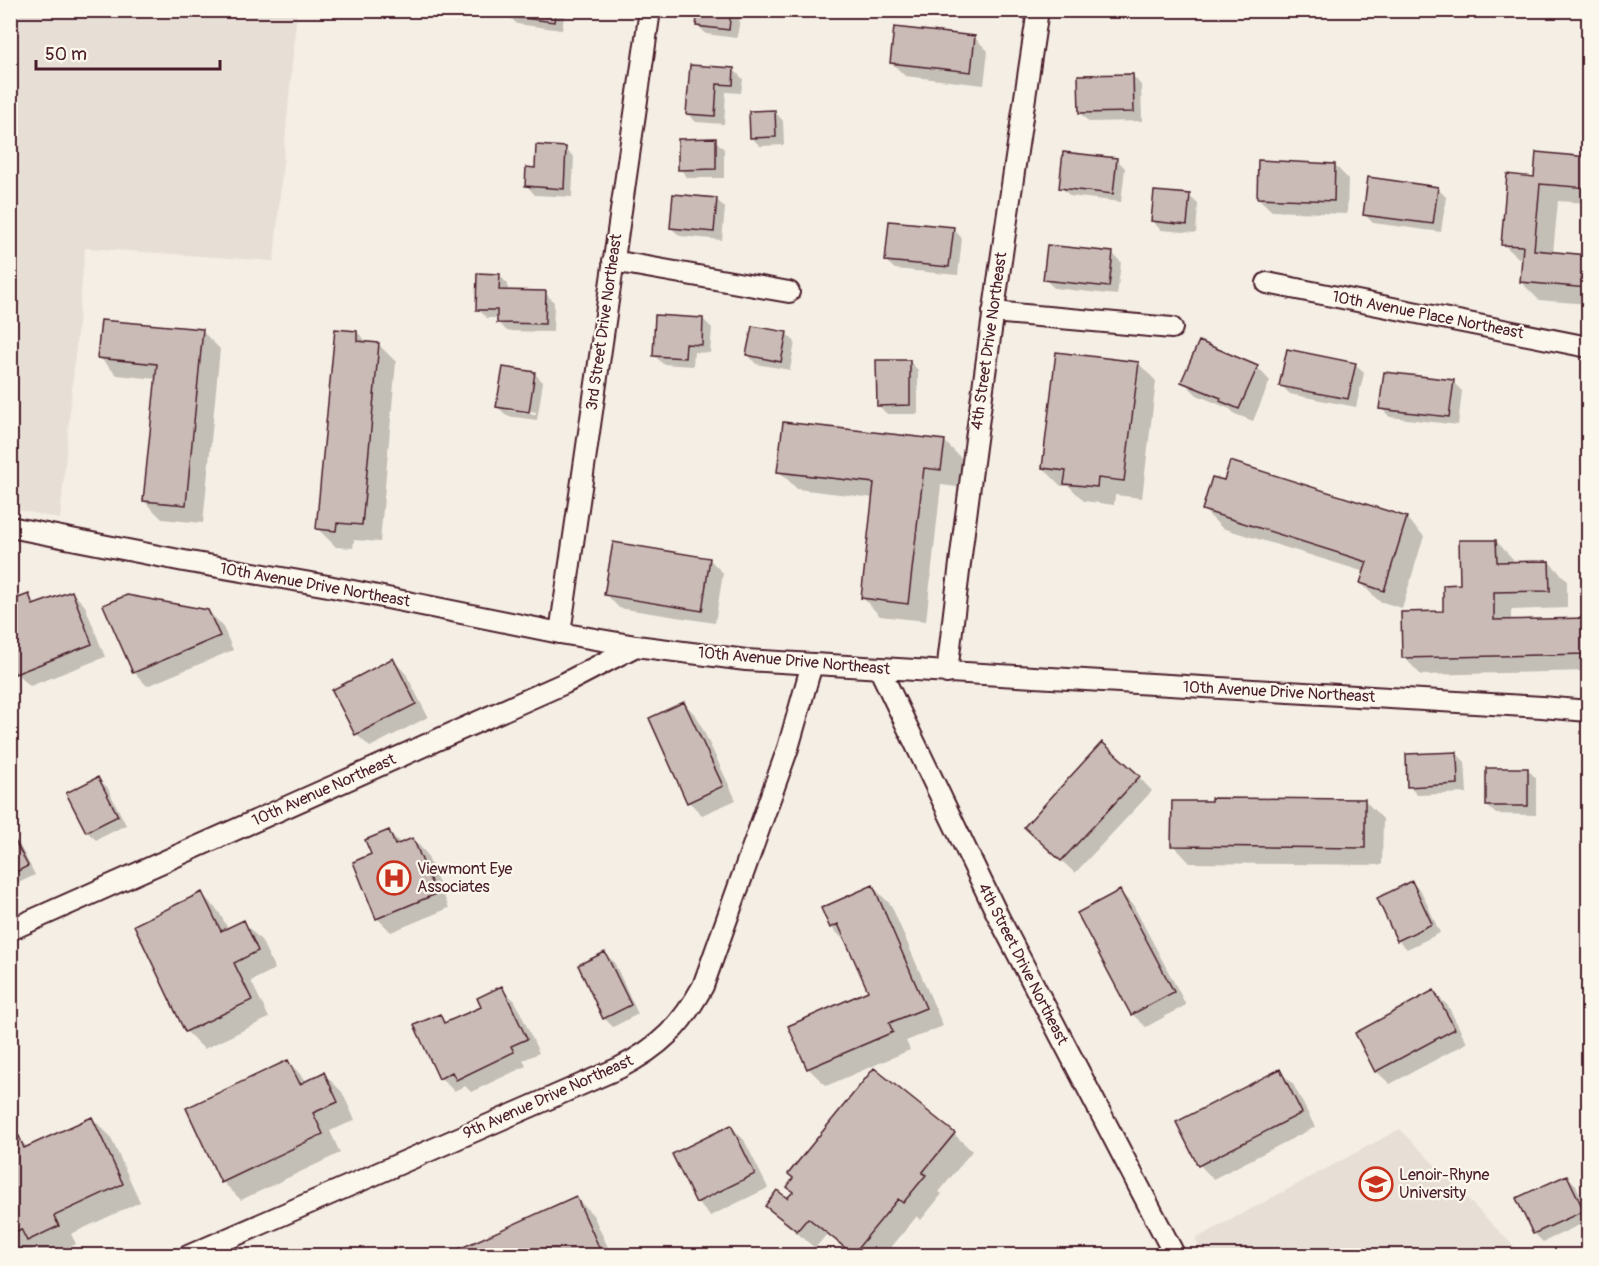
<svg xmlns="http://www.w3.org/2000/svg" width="1599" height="1266" font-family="Pangolin,sans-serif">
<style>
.built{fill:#e7dfd6}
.shadow{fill:#0003;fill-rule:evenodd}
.building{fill:#cabbb6;stroke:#4a1f2b;stroke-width:1.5}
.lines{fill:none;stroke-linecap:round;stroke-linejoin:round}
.street-casing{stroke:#4a1f2b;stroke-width:24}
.street{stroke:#fbf7ec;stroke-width:20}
.labels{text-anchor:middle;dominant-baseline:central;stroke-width:4.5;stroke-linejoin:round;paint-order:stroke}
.street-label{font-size:16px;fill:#4a1f2b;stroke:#fbf7ec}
.poi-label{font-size:16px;fill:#4a1f2b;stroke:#fbf7ec;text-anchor:start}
</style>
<rect width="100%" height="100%" fill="#f4eee4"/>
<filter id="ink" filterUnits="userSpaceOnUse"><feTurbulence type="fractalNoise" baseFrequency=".0167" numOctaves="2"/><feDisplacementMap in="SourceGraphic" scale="12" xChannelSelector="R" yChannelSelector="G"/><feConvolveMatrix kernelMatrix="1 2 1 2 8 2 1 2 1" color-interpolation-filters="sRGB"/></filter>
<g filter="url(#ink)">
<path class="built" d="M11 10 297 11 274 261 85 248 60 519 11 508Z
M1400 1129 1522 1255H1204L1195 1239Z"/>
<path class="shadow" d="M509 10H565L562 30 517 24 508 15Z
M700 10H741L737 38 706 34 698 25Z
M974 37 988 51 984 85 905 76 892 63Z
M691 67 734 70 743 79 741 93 726 92 724 124 696 122 687 113Z
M1133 76 1141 85 1142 121 1089 122 1080 113Z
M775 112 783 121 784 145 760 146 751 137Z
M715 140 724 149V178H688L680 169Z
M565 149 574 157 572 197 535 195 527 186Z
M1537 154 1588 158V203L1558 201 1553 253 1588 256V304L1539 300 1521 282 1523 262 1503 244 1535 178Z
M1116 159 1125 168 1121 202 1070 196 1061 187Z
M1335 165 1348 179 1347 214 1272 211 1258 198Z
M1437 188 1446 197 1441 232 1373 223 1365 215Z
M1189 196 1198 204 1196 233 1161 230 1152 221Z
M716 199 725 208 722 240 680 236 671 228Z
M953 229 962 238 958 275 895 269 886 261Z
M1112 253 1121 262 1117 295 1054 288 1045 279Z
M499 275 508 284V292L545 293 554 302 553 332 507 331 498 322V318H487L478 309Z
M703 319 712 328 710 353 694 352 693 366 663 364 654 355Z
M202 331 220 349 203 523 162 519 144 501 157 379 117 375 99 357Z
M357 332 368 343 378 344 396 362 380 542 354 540 353 548 336 547 318 529Z
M786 333 795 342 790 370 756 364 748 355Z
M909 361 918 370V414H887L878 405Z
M1138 363 1156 381 1142 498 1115 495 1114 505 1084 501 1069 486H1061L1043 468Z
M1355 365 1364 373 1356 407 1290 394 1281 385Z
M1257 367 1270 381 1253 421 1235 414 1230 409 1197 395 1183 381Z
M534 373 543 382 537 420 507 416 498 407ZM506 407 536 412V415L506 410Z
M1453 382 1462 391 1458 425 1390 417 1381 408Z
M944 441 962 459 958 487 941 485 926 621 880 616 863 598 874 498 797 489 779 471Z
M1204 510 1406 518 1424 536 1402 608 1379 601 1361 583 1365 572 1222 528Z
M1496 541 1513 559 1514 563 1549 562 1567 580V608L1511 610V621L1588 620V671L1421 675 1404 657 1445 612 1461 586Z
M710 560 723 573 715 623 619 608 606 594Z
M72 592 85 606 105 657 30 686 16 673 28 596 37 605Z
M208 611 222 625 233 650 147 686 134 672Z
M393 660 406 674 428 717 370 747 356 734Z
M684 703 697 717 736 800 702 815 689 802Z
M1457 754 1465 762 1467 793 1417 795 1409 786Z
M1527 769 1536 778V815L1496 814 1487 806Z
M1139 777 1152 791 1075 873 1039 840Z
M98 779 107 787 126 825 96 840 87 832Z
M1587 780H1588V801L1587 800Z
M1365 801 1383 819 1382 865 1190 863 1173 845Z
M389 832 401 844 413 839 426 853 449 908 391 932 377 918 373 855Z
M11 837 20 846 35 875 10 887Z
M1412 883 1421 891 1440 933 1407 949 1398 940Z
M873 887 891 905 943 1026 906 1041 910 1050 826 1086 808 1068 870 992 849 945 831 927Z
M1120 892 1133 905 1186 1005 1146 1027 1132 1014Z
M202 894 219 912 228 929 243 922 261 940 275 969 251 981 269 1018 204 1049 186 1031Z
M605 954 614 962 638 1014 613 1027 604 1018Z
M501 988 515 1001 539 1053 523 1060 526 1066 471 1092 465 1086 454 1091 441 1078 439 1016 447 1024 483 1007Z
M1434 992 1448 1006 1467 1043 1390 1084 1376 1071Z
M288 1061 307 1082 324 1074 342 1092 355 1120 330 1131 340 1153 241 1200 223 1182Z
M1279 1071 1293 1084 1315 1127 1213 1179 1200 1165 1178 1122Z
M92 1118 110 1136 140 1202 71 1234 76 1244 52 1256H43L36 1248 19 1256H10V1142L18 1138 28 1148Z
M731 1126 744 1140 768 1188 710 1216 697 1202Z
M954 1134 972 1151 939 1192 942 1194 921 1220 917 1216 884 1256H853L827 1234 815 1248 785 1223 767 1205 788 1200 794 1192Z
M1567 1176 1576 1185 1588 1213V1221L1543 1242 1534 1233Z
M575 1197 593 1215 612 1256H464Z"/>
<path class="building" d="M508 10H556L554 22 507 16Z
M698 10H731L729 30 696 26Z
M894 27 975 36 971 72 890 63Z
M690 65 734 68 733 85 717 84 715 116 686 114Z
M1133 74 1134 112 1079 113 1078 75Z
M775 110 776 137 750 138 749 111Z
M716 138V169L678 170V139Z
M536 145 566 147 564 189 525 186 526 167 535 168Z
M1063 152 1117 158 1113 194 1059 188Z
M1536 152 1588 157V188L1540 184 1534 250 1588 255V288L1520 282 1523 246 1501 245 1507 174 1534 177Z
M1258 160 1335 164 1334 201 1257 198Z
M1368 177 1438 187 1433 224 1363 215Z
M1154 191 1190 194 1187 225 1151 221Z
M673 194 717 198 714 232 670 228Z
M889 221 954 227 949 267 885 261Z
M1047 245 1113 252 1109 287 1043 280Z
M477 273 500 274 499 290 546 291 545 324 497 323V310H476Z
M655 315 703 318 702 345 686 344 685 358 653 356Z
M101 320 203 329 186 505 143 501 157 364 97 358Z
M752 326 787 332 781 362 746 355Z
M335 329 357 331V341L379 343 362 525 337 523 336 531 316 529Z
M1199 341 1258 366 1239 409 1220 401 1221 398 1181 382Z
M1287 349 1356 363 1348 399 1279 386Z
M1056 352 1139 362 1124 481 1098 478 1097 487 1064 484 1066 471 1042 468Z
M876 360H910V405L877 406Z
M503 367 535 372 529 412 496 407Z
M1384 372 1454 380 1449 417 1379 409Z
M783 422 945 440 941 470 924 468 908 604 861 598 874 483 777 472Z
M1230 461 1407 517 1384 591 1360 583 1367 562 1202 510 1212 477 1224 480Z
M1459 540H1496L1497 562 1549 561 1550 591 1494 592V620L1588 618V654L1402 658 1401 612 1443 611V585L1460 584Z
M613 542 710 558 702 611 604 595Z
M72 591 92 644 15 674 10 662V609L13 608 10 601 29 594 33 605Z
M127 595 208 610 220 636 133 673 103 605Z
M393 658 416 704 355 735 332 690Z
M684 702 723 786 687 803 649 718Z
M1102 742 1140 776 1061 861 1024 827Z
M1457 752 1458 784 1407 787 1406 754Z
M1486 768H1528V806H1486Z
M98 777 118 816 86 832 66 793Z
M1211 798 1365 799V848L1171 846 1172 801H1211Z
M389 830 395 845 413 838 436 894 376 919 353 862 371 854 365 840Z
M12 835 28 866 10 875V836Z
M1412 881 1432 924 1397 941 1377 898Z
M873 885 926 1008 889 1023 893 1032 807 1069 788 1026 868 991 838 924 830 928 821 908Z
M1120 890 1174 992 1131 1015 1077 913Z
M202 892 221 931 244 920 258 951 234 963 252 1000 185 1032 134 925Z
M605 952 631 1005 603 1019 578 965Z
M502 986 527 1039 511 1046 514 1052 456 1080 452 1072 439 1079 414 1025 440 1014 444 1023 481 1007 477 998Z
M1434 990 1455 1029 1375 1072 1355 1033Z
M288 1060 300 1084 324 1072 338 1102 313 1113 323 1134 221 1183 186 1108Z
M874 1068 955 1133 922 1173 926 1175 903 1203 898 1199 853 1254 808 1218 797 1231 765 1206 777 1190 787 1198 793 1192 787 1187 793 1178 788 1174Z
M1280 1069 1302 1113 1198 1166 1176 1122Z
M92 1117 123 1184 54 1216 59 1226 27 1241 21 1229 10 1234V1140L19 1136 24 1148Z
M731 1125 755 1174 696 1203 672 1154Z
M1567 1175 1584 1211 1533 1234 1516 1198Z
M576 1196 603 1256H462L459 1249Z"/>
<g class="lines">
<g class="street-casing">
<path id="street" d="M613 261 789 292
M1267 283 1588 347
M993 312 1172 328
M10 527 184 561 328 586 560 633 636 646 746 660 1542 707 1588 711
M560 633 650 10
M879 668 999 918 1175 1256
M947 673C972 451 1005 231 1038 10
M10 930 565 683 636 646
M188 1256 619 1068C660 1047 681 1026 703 986L788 748 812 664"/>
</g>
<use href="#street" class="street"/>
</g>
</g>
<defs>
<g id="hospital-ring" transform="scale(1.725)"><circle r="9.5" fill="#fbf7ec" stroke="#c8321e" stroke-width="1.5"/><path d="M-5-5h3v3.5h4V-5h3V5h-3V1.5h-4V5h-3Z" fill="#c8321e"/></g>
<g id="university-ring" transform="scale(1.725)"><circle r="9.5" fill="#fbf7ec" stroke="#c8321e" stroke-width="1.5"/><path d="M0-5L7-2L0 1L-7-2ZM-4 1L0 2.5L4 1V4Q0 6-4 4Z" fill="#c8321e"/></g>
</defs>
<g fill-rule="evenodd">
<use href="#hospital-ring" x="394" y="878"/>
<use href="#university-ring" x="1376" y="1184"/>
</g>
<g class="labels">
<g class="street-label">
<text transform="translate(1428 315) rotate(11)">10th Avenue Place Northeast</text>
<text transform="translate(604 322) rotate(-82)">3rd Street Drive Northeast</text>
<text transform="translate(989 341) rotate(-82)">4th Street Drive Northeast</text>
<text transform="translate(315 585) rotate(10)">10th Avenue Drive Northeast</text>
<text transform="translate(794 661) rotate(5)">10th Avenue Drive Northeast</text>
<text transform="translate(1279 692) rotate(3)">10th Avenue Drive Northeast</text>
<text transform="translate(324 790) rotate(-24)">10th Avenue Northeast</text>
<text transform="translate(1023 964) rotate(63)">4th Street Drive Northeast</text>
<text transform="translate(548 1097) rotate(-24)">9th Avenue Drive Northeast</text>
</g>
<g class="poi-label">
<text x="417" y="869">Viewmont Eye<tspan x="417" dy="18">Associates</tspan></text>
<text x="1399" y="1175">Lenoir-Rhyne<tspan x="1399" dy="18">University</tspan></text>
</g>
</g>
<rect width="1599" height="1266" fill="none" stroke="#fbf7ec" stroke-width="36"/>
<rect x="18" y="18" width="1563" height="1230" fill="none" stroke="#4a1f2b" stroke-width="2" filter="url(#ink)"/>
<path d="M36 60v9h184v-9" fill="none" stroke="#4a1f2b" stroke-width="3"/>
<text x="45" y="60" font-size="18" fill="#4a1f2b" stroke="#fbf7ec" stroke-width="4.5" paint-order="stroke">50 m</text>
</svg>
